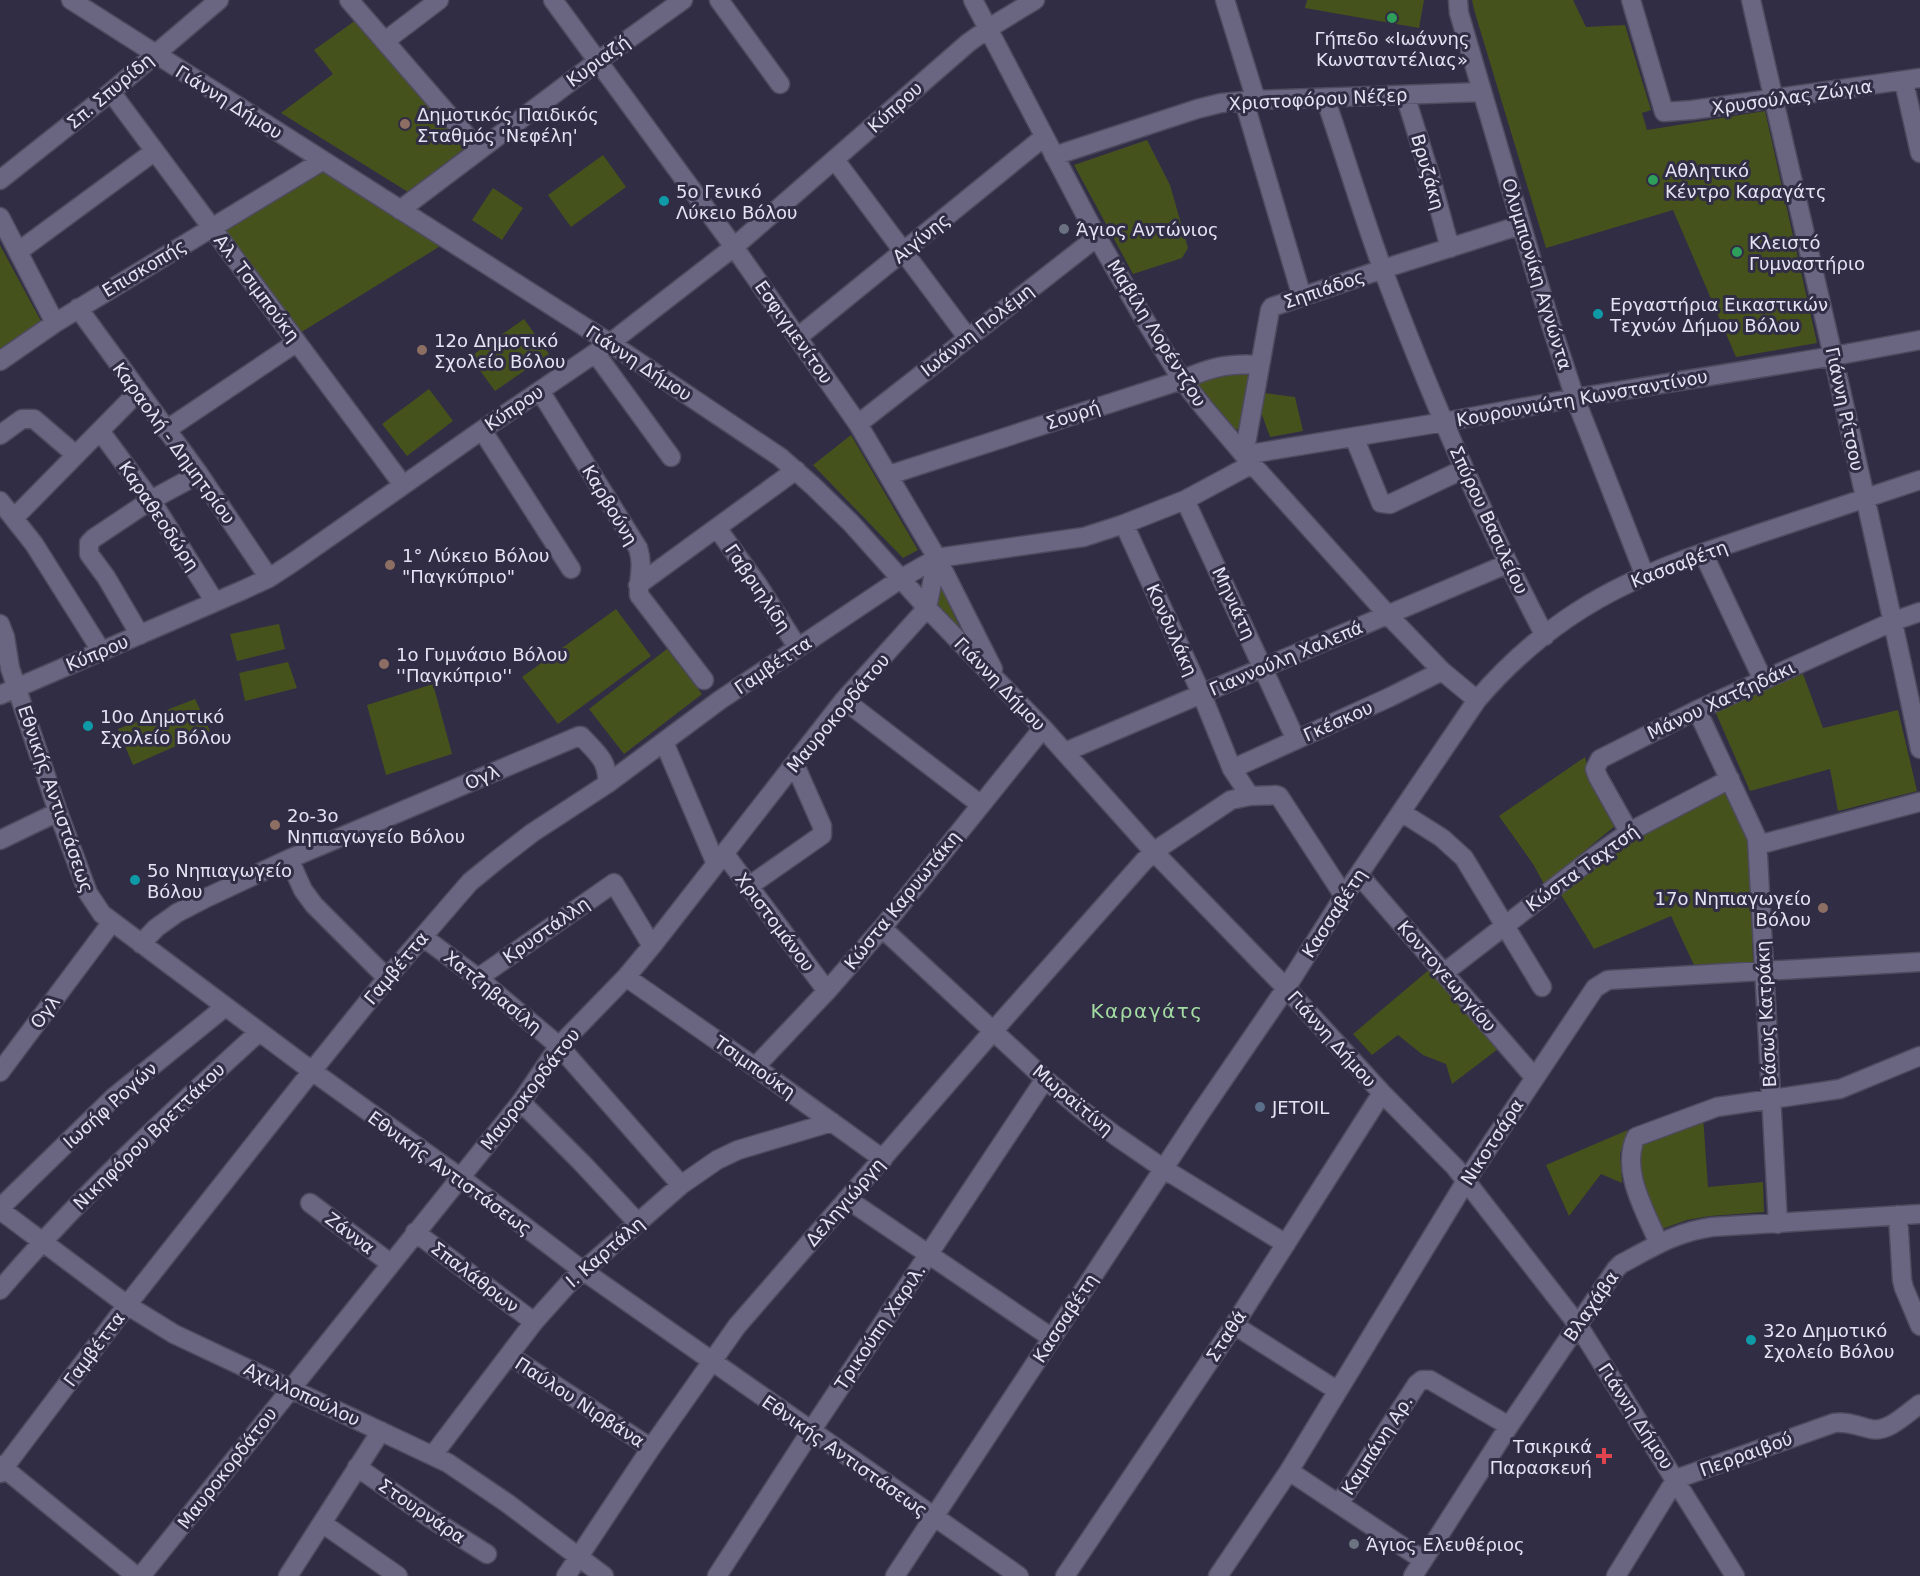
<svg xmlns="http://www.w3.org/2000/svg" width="1920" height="1576" font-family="'DejaVu Sans',sans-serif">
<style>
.green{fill:#46521c}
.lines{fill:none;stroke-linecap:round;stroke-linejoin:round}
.minor-casing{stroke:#4e4b5f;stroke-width:21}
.minor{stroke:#6a6682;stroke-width:18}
.leisure-dot{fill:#2e9e5b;stroke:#312d45;stroke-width:2}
.education-dot{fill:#8d6e63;stroke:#312d45;stroke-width:2}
.culture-dot{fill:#0f9aa8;stroke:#312d45;stroke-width:2}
.worship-dot{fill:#6b7280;stroke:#312d45;stroke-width:2}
.service-dot{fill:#5c6f8a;stroke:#312d45;stroke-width:2}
.health-dot{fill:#e0444e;stroke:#312d45;stroke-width:2}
.labels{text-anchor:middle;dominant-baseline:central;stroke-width:6;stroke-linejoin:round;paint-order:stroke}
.poi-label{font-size:18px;fill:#e4e3f3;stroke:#312d45;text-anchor:start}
.street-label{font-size:18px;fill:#e4e3f3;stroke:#312d45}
.neighbourhood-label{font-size:20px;letter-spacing:1.5px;fill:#a4dda3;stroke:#312d45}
</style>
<rect width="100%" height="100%" fill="#312d45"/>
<path class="green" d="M1307 0H1424L1419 28 1305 8Z
M1472 0H1573L1586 27 1625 25 1651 110 1642 113 1647 130 1765 111 1817 343 1736 357 1673 210 1546 248 1475 13Z
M356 20 466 147 408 192 281 113 333 74 314 50Z
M1147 140 1170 185 1188 248 1182 258 1133 274 1074 165Z
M603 155 626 187 571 227 548 195Z
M320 169 442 245 300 333 221 229Z
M493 188 523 208 502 240 472 220Z
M0 245 42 323 0 352Z
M524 319 549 354 495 391 470 357Z
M1246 372 1251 378 1240 427 1236 430 1198 385 1199 378Z
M429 389 453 421 407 456 382 424Z
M1264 393 1295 397 1303 431 1270 437 1261 412Z
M851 435 918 550 903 558 813 465Z
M940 585 959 626 958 628 937 604Z
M616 609 651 656 558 724 522 677Z
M279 624 285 649 237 661 230 634Z
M667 649 702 694 624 754 589 709Z
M288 662 297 688 245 701 239 673Z
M1803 674 1823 728 1898 710 1917 791 1838 811 1830 769 1750 791 1715 711Z
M433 684 452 754 386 775 367 705Z
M195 699 210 731 133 765 118 729Z
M1585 757 1591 777 1615 826 1544 884 1533 864 1499 816Z
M1727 791 1749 838 1753 962 1694 965 1671 916 1594 949 1560 893 1636 838Z
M1430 969 1498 1049 1452 1084 1446 1064 1423 1055 1398 1035 1372 1055 1353 1034Z
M1703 1116 1708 1187 1763 1182 1764 1212 1710 1216 1687 1220 1662 1229 1645 1200 1635 1144Z
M1628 1130 1620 1154 1622 1183 1601 1174 1569 1216 1546 1165Z"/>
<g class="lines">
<g class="minor-casing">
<path id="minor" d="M71 0 610 343 780 457 813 486 851 523 927 608 1043 728 1154 852 1286 988 1382 1093 1455 1167 1578 1325 1735 1576
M349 0 479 150
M553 0 734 247 858 424 937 558 993 669
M719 0 780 84
M973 0 1097 237 1140 312 1182 380 1205 409 1244 455 1388 615 1442 671 1477 700
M1225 0 1256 100
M1458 0 1459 13 1550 322 1575 398 1645 576
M1631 0 1664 112 1692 110 1920 78
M1751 0C1808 250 1868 499 1920 749
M385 41 439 0
M1904 82 1920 153
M111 92 403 485
M1405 95 1430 175 1450 248
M1325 98C1345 155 1362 214 1383 270 1430 395 1483 518 1545 636
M1244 101 1302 297
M1054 156 1197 109 1221 103 1256 100 1482 92
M835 160 968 338
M0 180 111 92 219 0
M400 210 598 61 683 0
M0 217 55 323
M1521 225 1383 269 1272 307 1270 310 1244 455 1444 422 1575 398 1834 356 1920 340
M19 251 155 151
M78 308 199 474 269 578
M798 337 1044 137
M596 354 671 457
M0 361 55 323 322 161
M540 391 638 548C644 567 638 576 639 595L704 680
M858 424 1097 237
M166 430 297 342
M482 430 571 569
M100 431 151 500 215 602
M0 435 22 419H34L76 455
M1354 437 1381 503 1390 504 1464 469
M889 475 1182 380C1211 367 1228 363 1259 365
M1185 500 1296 740
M0 501 34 544 102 652
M14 518 138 392
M1124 524 1202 695 1232 769 1250 796
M717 528 758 585 798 648
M1703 553 1763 680
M638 585 796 470
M0 624 5 637 10 668 58 812 88 893 102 914 312 1071 461 1178 582 1270 1019 1576
M140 635 106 577 89 554V543L94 538 151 500 199 474
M0 695 243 590 269 578 295 561 482 430 610 343 734 247 968 43 989 28 1035 0
M844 700 981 805
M1697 710 1757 838 1778 1224
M664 742 716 864
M1065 752 1507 564
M1232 769 1390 697 1442 671
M1401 812 1442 838 1464 858 1542 987
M1629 832 1598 777 1595 769 1600 759 1697 710 1894 621 1920 612
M0 840 58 812
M1758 845 1920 802
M724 853 827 991
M289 859 303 890 314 905 387 978
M1359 875 1535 1078
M749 886 822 835V826L795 765
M882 928 1045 1079 1083 1111 1116 1136 1164 1169 1286 1244
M423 937 478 978 559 1046 681 1185
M141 944 156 928 177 913 208 897 289 859 579 736H581C596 752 609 761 607 784
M1445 972 1595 856 1629 832 1730 779
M626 977 755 1067 883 1159
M478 978 614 883 652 946
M755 1067 827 991 882 928 1043 728
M0 1072 112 922
M521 1102 582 1163 638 1223
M847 1199 1052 1338
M310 1203 390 1263
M0 1208 114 1097 225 1007
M0 1210 127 1305 174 1334 448 1463 507 1503 604 1576
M1898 1215 1902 1280 1904 1288 1920 1326
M415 1232 534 1322
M1659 1244C1646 1212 1620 1171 1636 1137L1717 1107 1840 1089 1920 1056
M0 1290C79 1197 169 1114 259 1032
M1234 1325 1338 1391
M509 1355 651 1448
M433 1455 534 1322 569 1283 681 1185 717 1160 738 1150 832 1122
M0 1465 136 1576
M357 1467 430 1518 487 1554
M1289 1471 1423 1560
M0 1473 127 1305 312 1071 387 978 470 882 497 860 532 833 607 784 720 700 902 578 937 558 1084 537 1124 524 1185 500 1252 464
M1339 1504 1417 1384 1422 1380H1430L1509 1426
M322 1523 398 1576
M141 1576 521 1102 559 1046 626 977 652 946 844 700 927 608 937 558
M288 1576 381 1431
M566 1576 651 1448 737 1326 994 1030 1144 861 1162 846 1231 800 1250 796 1276 795 1279 796 1344 896
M717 1576 811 1431 1045 1079
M895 1576 1199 1115 1286 988 1344 896 1477 700C1518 652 1570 611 1627 584 1671 562 1718 548 1764 532 1816 515 1868 497 1920 480
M1065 1576 1234 1325 1382 1093
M1218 1576 1289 1471 1466 1181 1595 988 1608 980 1920 962
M1413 1576 1509 1426 1616 1269 1621 1264C1653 1247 1676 1232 1712 1227L1920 1214
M1616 1576 1676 1479 1834 1423C1848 1421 1857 1426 1871 1429 1888 1433 1907 1413 1920 1404"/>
</g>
<use href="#minor" class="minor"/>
</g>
<g class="leisure-dot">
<circle cx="1392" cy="18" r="6"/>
<circle cx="1653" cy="180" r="6"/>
<circle cx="1737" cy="252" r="6"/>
</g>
<g class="education-dot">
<circle cx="405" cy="124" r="6"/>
<circle cx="422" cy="350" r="6"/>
<circle cx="390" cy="565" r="6"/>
<circle cx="384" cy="664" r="6"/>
<circle cx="275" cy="825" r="6"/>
<circle cx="1823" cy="908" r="6"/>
</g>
<g class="culture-dot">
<circle cx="664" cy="201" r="6"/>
<circle cx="1598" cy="314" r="6"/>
<circle cx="88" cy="726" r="6"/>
<circle cx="135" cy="880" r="6"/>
<circle cx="1751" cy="1340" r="6"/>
</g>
<g class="worship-dot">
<circle cx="1064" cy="229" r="6"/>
<circle cx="1354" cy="1544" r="6"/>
</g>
<circle class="service-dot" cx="1260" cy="1107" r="6"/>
<path class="health-dot" d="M1601 1447h6v6h6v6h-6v6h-6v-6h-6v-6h6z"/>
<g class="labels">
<g class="poi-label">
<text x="1392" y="38" text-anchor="middle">Γήπεδο «Ιωάννης<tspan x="1392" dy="21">Κωνσταντέλιας»</tspan></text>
<text x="417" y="114">Δημοτικός Παιδικός<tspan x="417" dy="21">Σταθμός 'Νεφέλη'</tspan></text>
<text x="1665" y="170">Αθλητικό<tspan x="1665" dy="21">Κέντρο Καραγάτς</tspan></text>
<text x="676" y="191">5ο Γενικό<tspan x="676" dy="21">Λύκειο Βόλου</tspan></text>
<text x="1076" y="229">Άγιος Αντώνιος</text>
<text x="1749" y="242">Κλειστό<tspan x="1749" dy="21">Γυμναστήριο</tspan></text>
<text x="1610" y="304">Εργαστήρια Εικαστικών<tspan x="1610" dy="21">Τεχνών Δήμου Βόλου</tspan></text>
<text x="434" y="340">12ο Δημοτικό<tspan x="434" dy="21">Σχολείο Βόλου</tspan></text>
<text x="402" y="555">1° Λύκειο Βόλου<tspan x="402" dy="21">"Παγκύπριο"</tspan></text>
<text x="396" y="654">1ο Γυμνάσιο Βόλου<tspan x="396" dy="21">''Παγκύπριο''</tspan></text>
<text x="100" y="716">10ο Δημοτικό<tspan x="100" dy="21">Σχολείο Βόλου</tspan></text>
<text x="287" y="815">2ο-3ο<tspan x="287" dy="21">Νηπιαγωγείο Βόλου</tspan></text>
<text x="147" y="870">5ο Νηπιαγωγείο<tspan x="147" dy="21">Βόλου</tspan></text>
<text x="1811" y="898" text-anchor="end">17ο Νηπιαγωγείο<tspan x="1811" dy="21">Βόλου</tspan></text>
<text x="1272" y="1107">JETOIL</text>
<text x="1763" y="1330">32ο Δημοτικό<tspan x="1763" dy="21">Σχολείο Βόλου</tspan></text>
<text x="1592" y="1446" text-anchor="end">Τσικρικά<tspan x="1592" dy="21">Παρασκευή</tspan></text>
<text x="1366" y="1544">Άγιος Ελευθέριος</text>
</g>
<g class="street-label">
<text transform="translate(598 61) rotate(-36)">Κυριαζή</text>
<text transform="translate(110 91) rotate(-40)">Σπ. Σπυρίδη</text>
<text transform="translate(1792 97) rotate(-8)">Χρυσούλας Ζώγια</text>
<text transform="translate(1318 99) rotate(-3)">Χριστοφόρου Νέζερ</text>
<text transform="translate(229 102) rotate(32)">Γιάννη Δήμου</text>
<text transform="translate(895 107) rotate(-42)">Κύπρου</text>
<text transform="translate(1428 172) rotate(74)">Βρυζάκη</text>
<text transform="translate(921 238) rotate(-39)">Αιγίνης</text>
<text transform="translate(144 268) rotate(-31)">Επισκοπής</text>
<text transform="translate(1537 274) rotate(73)">Ολυμπιονίκη Αγνώντα</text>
<text transform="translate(257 288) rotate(53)">Αλ. Τσιμπούκη</text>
<text transform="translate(1324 289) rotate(-19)">Σηπιάδος</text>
<text transform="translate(977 330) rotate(-38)">Ιωάννη Πολέμη</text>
<text transform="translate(794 332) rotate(55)">Εσφιγμενίτου</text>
<text transform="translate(1157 333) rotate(58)">Μαβίλη Λορέντζου</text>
<text transform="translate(639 363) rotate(33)">Γιάννη Δήμου</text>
<text transform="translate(1582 398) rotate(-10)">Κουρουνιώτη Κωνσταντίνου</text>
<text transform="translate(514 408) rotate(-34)">Κύπρου</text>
<text transform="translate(1845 409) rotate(78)">Γιάννη Ρίτσου</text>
<text transform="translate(1073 415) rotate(-18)">Σουρή</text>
<text transform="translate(174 443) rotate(54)">Καραολή - Δημητρίου</text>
<text transform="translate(610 505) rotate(59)">Καρβούνη</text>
<text transform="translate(159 516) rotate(56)">Καραθεοδώρη</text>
<text transform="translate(1489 520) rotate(65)">Σπύρου Βασιλείου</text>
<text transform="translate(1679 564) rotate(-21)">Κασσαβέτη</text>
<text transform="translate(758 588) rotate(56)">Γαβριηλίδη</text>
<text transform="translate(1234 603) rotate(65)">Μηνιάτη</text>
<text transform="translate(1172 630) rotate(66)">Κονδυλάκη</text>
<text transform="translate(97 653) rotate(-23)">Κύπρου</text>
<text transform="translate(1286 658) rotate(-23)">Γιαννούλη Χαλεπά</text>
<text transform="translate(773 665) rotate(-34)">Γαμβέττα</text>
<text transform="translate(1000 684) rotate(46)">Γιάννη Δήμου</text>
<text transform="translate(1721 700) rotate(-25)">Μάνου Χατζηδάκι</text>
<text transform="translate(838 713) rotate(-50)">Μαυροκορδάτου</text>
<text transform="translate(1338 721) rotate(-24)">Γκέσκου</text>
<text transform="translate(482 777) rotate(-23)">Ογλ</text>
<text transform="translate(56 799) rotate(71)">Εθνικής Αντιστάσεως</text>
<text transform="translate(1582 868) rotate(-36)">Κώστα Ταχτσή</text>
<text transform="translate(902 900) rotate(-51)">Κώστα Καρυωτάκη</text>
<text transform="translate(1334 913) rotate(-57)">Κασσαβέτη</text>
<text transform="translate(775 922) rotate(53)">Χριστομάνου</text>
<text transform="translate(546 930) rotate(-35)">Κρυστάλλη</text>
<text transform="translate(396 968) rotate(-50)">Γαμβέττα</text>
<text transform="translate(1447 976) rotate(49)">Κοντογεωργίου</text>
<text transform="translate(493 992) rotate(39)">Χατζηβασίλη</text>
<text transform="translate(45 1012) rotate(-53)">Ογλ</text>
<text transform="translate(1766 1014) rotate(-93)">Βάσως Κατράκη</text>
<text transform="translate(1332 1039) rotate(48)">Γιάννη Δήμου</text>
<text transform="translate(755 1067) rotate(35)">Τσιμπούκη</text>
<text transform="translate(530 1089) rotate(-52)">Μαυροκορδάτου</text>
<text transform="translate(1073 1100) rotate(40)">Μωραϊτίνη</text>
<text transform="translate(110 1105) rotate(-42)">Ιωσήφ Ρογών</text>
<text transform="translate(149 1136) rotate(-44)">Νικηφόρου Βρεττάκου</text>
<text transform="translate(1492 1142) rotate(-57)">Νικοτσάρα</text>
<text transform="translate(450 1173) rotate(36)">Εθνικής Αντιστάσεως</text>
<text transform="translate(845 1202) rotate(-49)">Δεληγιώργη</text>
<text transform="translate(350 1233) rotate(37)">Ζάννα</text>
<text transform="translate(605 1252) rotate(-41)">Ι. Καρτάλη</text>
<text transform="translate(475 1277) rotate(37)">Σπαλάθρων</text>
<text transform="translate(1591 1306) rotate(-55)">Βλαχάβα</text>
<text transform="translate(1065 1318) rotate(-57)">Κασσαβέτη</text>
<text transform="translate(880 1327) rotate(-56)">Τρικούπη Χαριλ.</text>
<text transform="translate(1226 1336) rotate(-57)">Σταθά</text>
<text transform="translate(94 1349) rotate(-53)">Γαμβέττα</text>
<text transform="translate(302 1394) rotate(25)">Αχιλλοπούλου</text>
<text transform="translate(580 1402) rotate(33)">Παύλου Νιρβάνα</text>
<text transform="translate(1636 1416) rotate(57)">Γιάννη Δήμου</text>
<text transform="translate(1377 1445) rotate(-57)">Καμπάνη Αρ.</text>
<text transform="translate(1746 1454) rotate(-20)">Περραιβού</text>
<text transform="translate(845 1456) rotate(35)">Εθνικής Αντιστάσεως</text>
<text transform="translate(227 1468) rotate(-52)">Μαυροκορδάτου</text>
<text transform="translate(422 1511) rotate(34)">Στουρνάρα</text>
</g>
<g class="neighbourhood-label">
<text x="1147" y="1011">Καραγάτς</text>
</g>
</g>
</svg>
